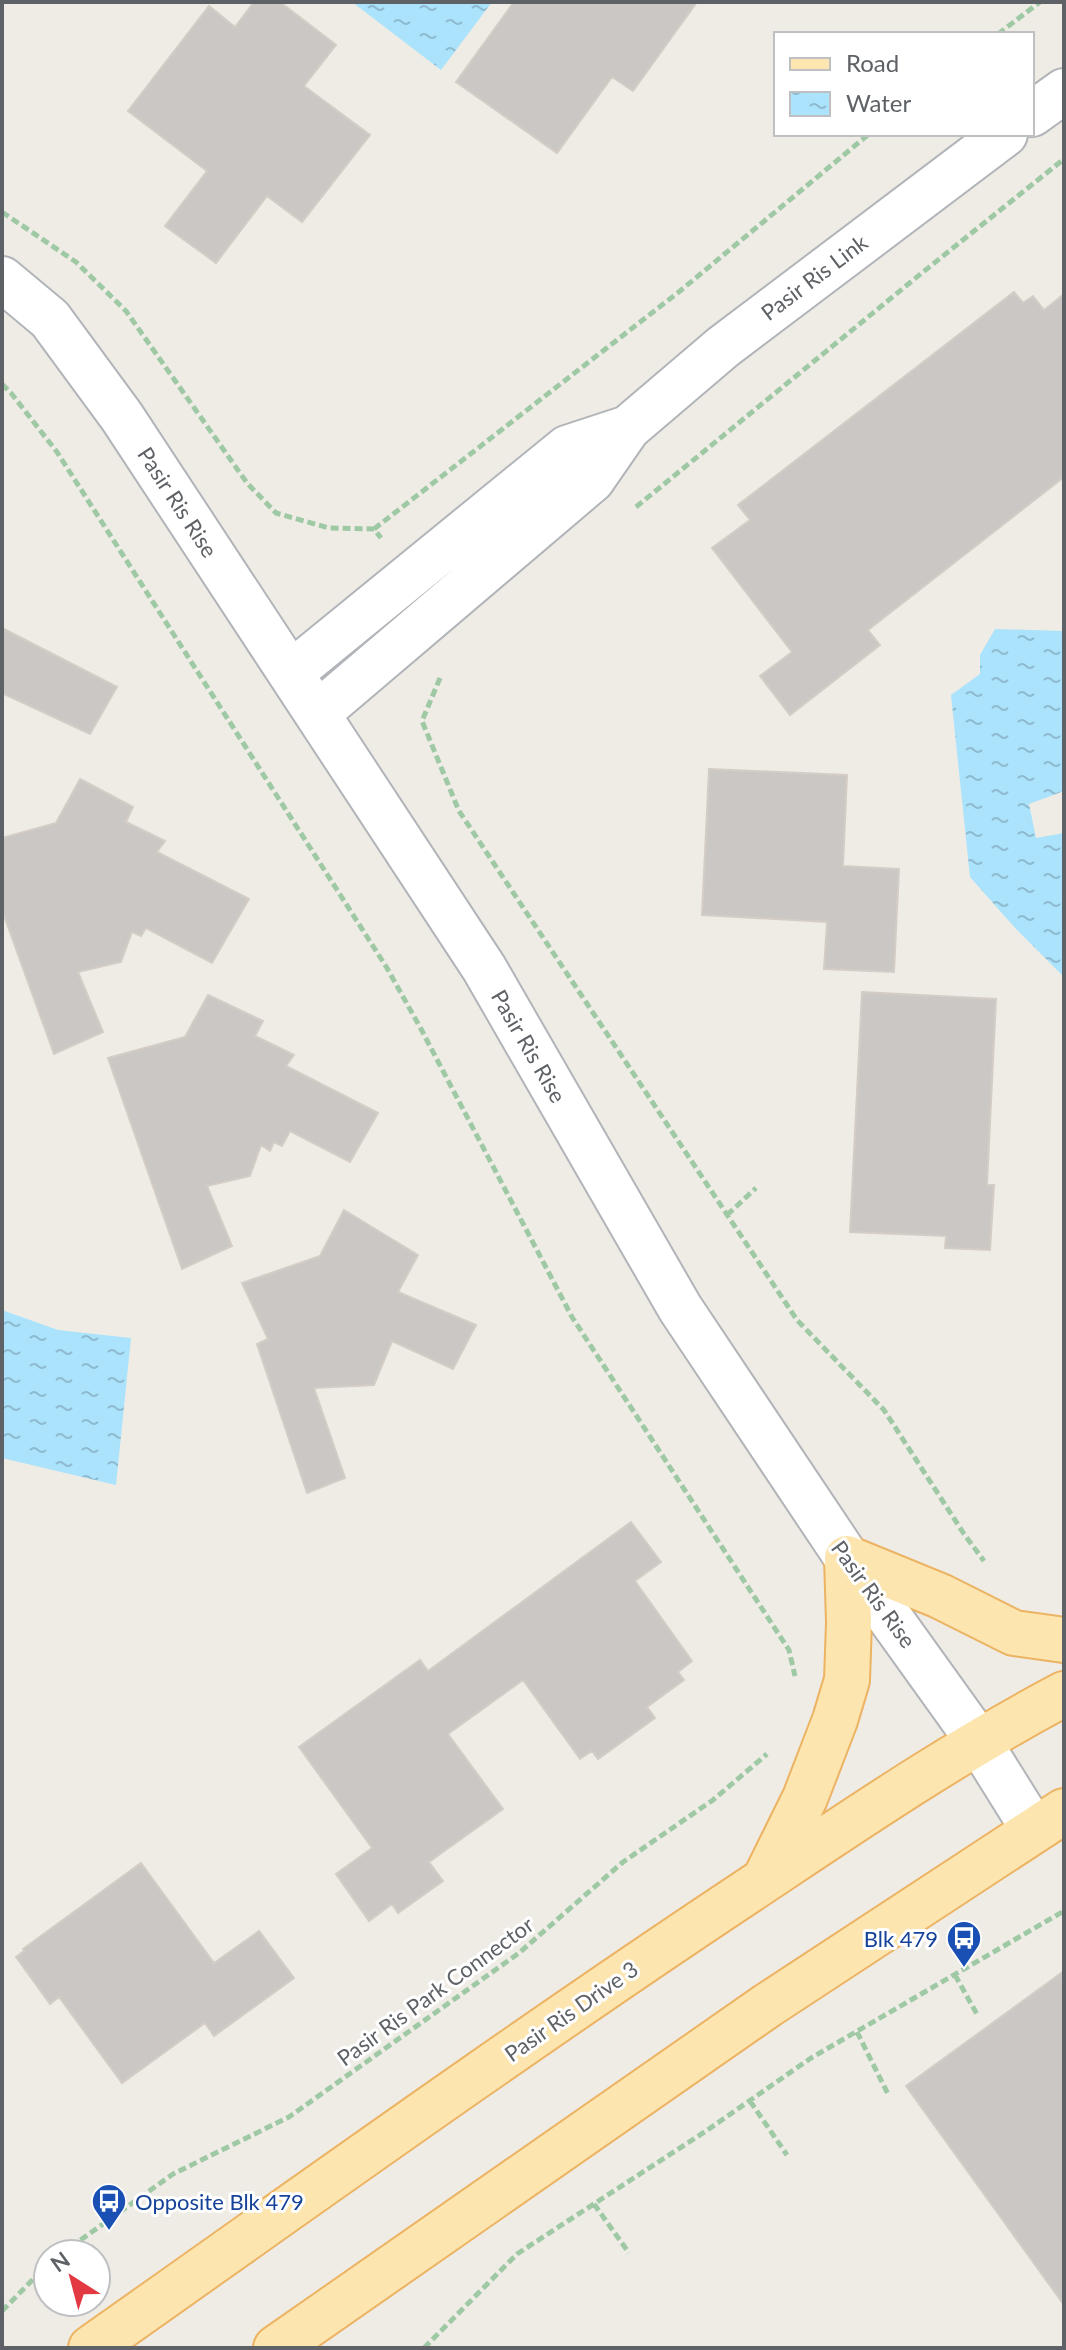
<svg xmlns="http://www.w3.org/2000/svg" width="1066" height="2350" font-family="Lato,sans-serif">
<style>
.water{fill:url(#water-ripples)}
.building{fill:#cbc7c4;stroke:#d4cdc5;stroke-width:2}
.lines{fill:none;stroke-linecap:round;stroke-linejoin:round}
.minor-casing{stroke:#b1b4b8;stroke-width:48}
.major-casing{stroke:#ecb363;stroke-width:48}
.path{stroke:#9fc9a5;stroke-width:5;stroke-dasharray:8 4;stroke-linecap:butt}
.minor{stroke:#fff;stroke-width:44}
.major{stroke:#fce5af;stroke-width:44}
.labels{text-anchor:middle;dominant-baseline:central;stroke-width:6;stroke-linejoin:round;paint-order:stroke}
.street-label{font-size:22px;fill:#5e6266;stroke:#fff}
.transit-label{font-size:22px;fill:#164399;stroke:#fff;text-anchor:end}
</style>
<defs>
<pattern id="water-ripples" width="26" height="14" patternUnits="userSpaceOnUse" patternTransform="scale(2)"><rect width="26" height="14" fill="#aae3fb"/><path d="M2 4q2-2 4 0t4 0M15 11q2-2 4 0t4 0" fill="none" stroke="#8ebbcf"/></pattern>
</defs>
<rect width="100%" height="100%" fill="#efece6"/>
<path class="water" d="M352 2H492L441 70Z
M995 629 1064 631V791L1029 804 1036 838 1064 833V977L1016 929 970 877 951 695 980 674V655Z
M2 1310 58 1330 131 1338 116 1485 2 1458Z"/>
<path class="building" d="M254 2H280L336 45 304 86 370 135 302 222 267 196 216 263 165 226 207 171 128 111 209 6 235 27Z
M514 2H697L633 91 612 77 557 153 456 82Z
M1014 292 1023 303 1033 296 1044 310 1064 294V477L868 630 880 645 790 715 760 676 792 652 712 548 750 520 738 505Z
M2 628 117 687 90 734 2 693Z
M709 769 847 775 843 866 899 869 894 972 824 969 827 922 702 915Z
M80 779 133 807 126 822 165 841 157 852 249 899 212 963 146 928 141 936 132 932 121 962 78 972 103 1032 54 1054 2 910V838L56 823Z
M862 992 996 999 987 1185H994L990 1250 945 1248 946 1236 850 1232Z
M208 995 263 1021 255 1036 294 1055 286 1066 378 1113 350 1162 290 1131 282 1146 274 1142 270 1151 261 1145 250 1176 207 1186 232 1246 182 1269 108 1058 185 1037Z
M344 1210 418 1255 398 1292 476 1325 453 1369 392 1341 374 1385 314 1388 345 1478 307 1493 257 1344 268 1339 242 1283 320 1256Z
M631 1522 661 1562 635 1581 692 1661 678 1672 684 1680 647 1707 655 1718 598 1759 592 1751 580 1759 523 1680 448 1734 503 1809 429 1862 443 1881 398 1913 392 1904 369 1921 336 1874 372 1848 299 1747 420 1660 428 1671Z
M141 1863 214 1963 259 1931 294 1978 214 2036 205 2023 122 2083 59 1997 50 2004 16 1957 24 1951 23 1949Z
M1064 1971V2305L906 2086Z"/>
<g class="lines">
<g class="minor-casing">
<path id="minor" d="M1032 114 1064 91
M2 279 50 319 122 417 484 968 680 1308 847 1558 979 1742 1034 1830
M291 673 567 448 628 428
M318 713 592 480 628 428 723 347 1005 134"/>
</g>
<g class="major-casing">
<path id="major" d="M765 1879 805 1798 835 1720 847 1680 849 1622 847 1558 940 1596 1014 1633 1064 1640
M91 2348C305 2197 518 2044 736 1899 843 1828 950 1754 1064 1694
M276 2348 768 2005 1064 1811"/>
</g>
<path class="path" d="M998 34 1040 2
M2 212 76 262 126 311 247 483 276 513 329 528 374 529 381 538
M2 384 11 393 57 452 387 968 421 1029 572 1317 789 1650 795 1676
M636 507 923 272 1064 159
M374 529 680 291 869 134
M440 678 422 721 459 811 797 1320 884 1410 964 1534 984 1561
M727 1215 756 1188
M955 1975 978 2016
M857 2032 888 2094
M750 2101 787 2155
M594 2204 629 2253
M61 2254 173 2174 289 2117 519 1953 623 1862 713 1800 767 1754
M2 2311 48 2264
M424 2348 517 2254 706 2131 811 2058 1064 1911"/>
<use href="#minor" class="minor"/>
<use href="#major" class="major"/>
</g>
<defs>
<g id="bus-pin" transform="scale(1.8)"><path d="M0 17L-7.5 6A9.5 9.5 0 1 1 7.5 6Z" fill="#1a4fb4" stroke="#fff"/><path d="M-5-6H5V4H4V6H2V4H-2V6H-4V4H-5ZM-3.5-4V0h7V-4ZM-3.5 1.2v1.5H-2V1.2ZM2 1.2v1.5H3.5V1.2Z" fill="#fff"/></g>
</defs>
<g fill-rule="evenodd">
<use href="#bus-pin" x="964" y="1938"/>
<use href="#bus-pin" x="109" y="2201"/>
</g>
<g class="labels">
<g class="street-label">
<text transform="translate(814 277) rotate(-37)">Pasir Ris Link</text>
<text transform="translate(178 502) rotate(57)">Pasir Ris Rise</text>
<text transform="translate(529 1046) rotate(60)">Pasir Ris Rise</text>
<text transform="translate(874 1594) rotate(54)">Pasir Ris Rise</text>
<text transform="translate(435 1991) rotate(-36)">Pasir Ris Park Connector</text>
<text transform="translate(571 2011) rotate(-35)">Pasir Ris Drive 3</text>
</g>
<g class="transit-label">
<text x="938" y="1938">Blk 479</text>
<text x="135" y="2201" text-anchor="start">Opposite Blk 479</text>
</g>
</g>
<rect width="1066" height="2350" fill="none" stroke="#5e6266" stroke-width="8"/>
<rect x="774" y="32" width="260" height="104" fill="#ffffff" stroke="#bfc0c2" stroke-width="2"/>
<rect x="790" y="58" width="40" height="12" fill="#fce5af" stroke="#bfc0c2" stroke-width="2"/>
<text x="846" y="72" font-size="24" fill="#5e6266">Road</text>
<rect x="790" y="92" width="40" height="24" fill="url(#water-ripples)" stroke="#bfc0c2" stroke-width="2"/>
<text x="846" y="112" font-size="24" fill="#5e6266">Water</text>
<g transform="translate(72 2278) rotate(324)"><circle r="38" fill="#ffffff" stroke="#bfc0c2" stroke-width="2"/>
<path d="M0-6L14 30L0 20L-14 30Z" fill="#e23943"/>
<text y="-12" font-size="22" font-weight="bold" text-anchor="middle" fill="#5e6266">N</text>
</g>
</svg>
